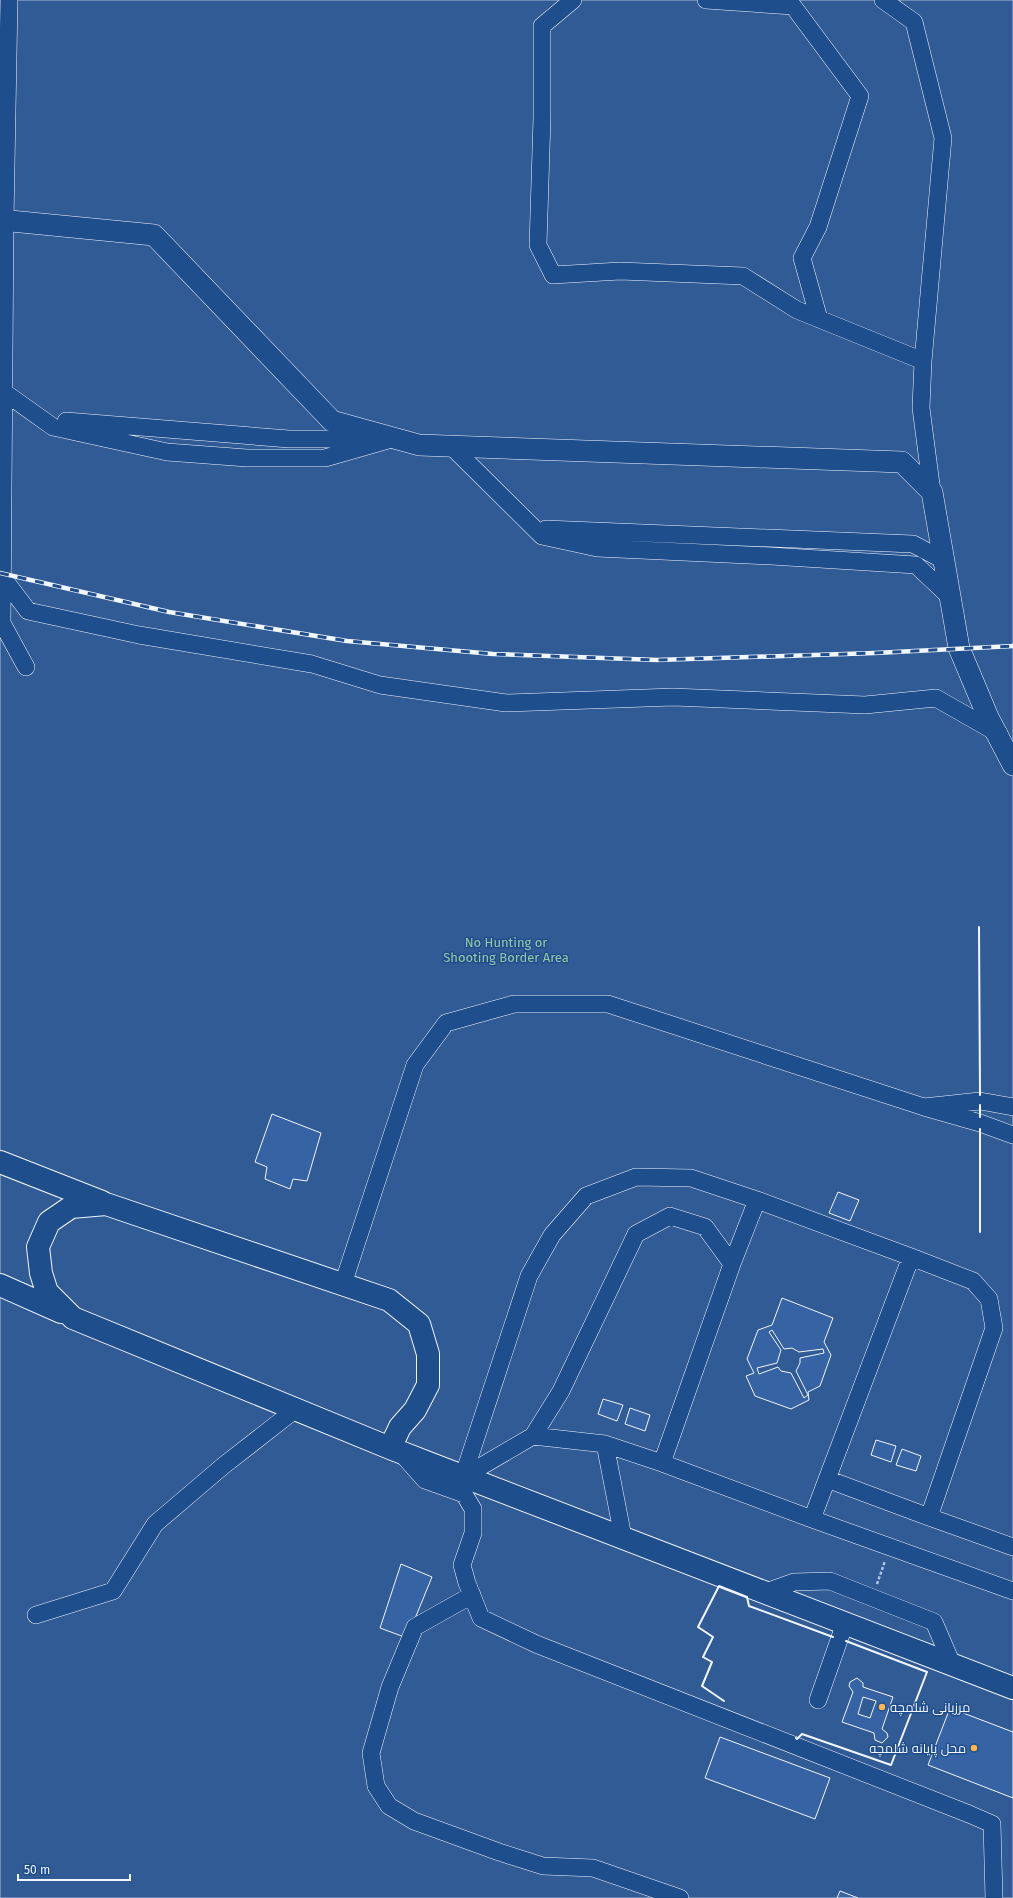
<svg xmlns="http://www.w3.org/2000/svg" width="1013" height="1898" font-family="'Fira Sans',Cairo,sans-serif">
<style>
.built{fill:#305b95;stroke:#a8bbd7}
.building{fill:#3563a3;stroke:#f2f6ff;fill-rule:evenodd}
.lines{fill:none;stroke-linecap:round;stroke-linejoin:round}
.minor-casing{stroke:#f2f6ff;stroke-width:18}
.major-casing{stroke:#f2f6ff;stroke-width:22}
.highway-casing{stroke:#f2f6ff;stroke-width:24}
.path{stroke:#b3c4dc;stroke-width:2.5;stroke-dasharray:3 2;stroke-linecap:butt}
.minor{stroke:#1f4e8c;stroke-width:17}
.major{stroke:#1f4e8c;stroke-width:21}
.highway{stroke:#1f4e8c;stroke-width:22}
.rail-casing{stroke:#f2f6ff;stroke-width:4.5}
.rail{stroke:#1f4e8c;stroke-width:3;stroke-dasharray:9;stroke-linecap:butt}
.wall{stroke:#f2f6ff;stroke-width:2}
.poi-dot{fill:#ffb74d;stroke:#1f4e8c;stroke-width:1.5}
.labels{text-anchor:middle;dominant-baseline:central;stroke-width:3;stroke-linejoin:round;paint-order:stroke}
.park-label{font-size:13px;fill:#97c8a6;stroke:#1f4e8c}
.poi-label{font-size:13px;fill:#f2f6ff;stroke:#1f4e8c;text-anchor:start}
</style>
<rect width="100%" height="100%" fill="#1f4e8c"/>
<path class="built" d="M0 0H1013V1898H0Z"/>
<path class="building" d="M272 1114 321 1133 307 1181 293 1179 290 1189 265 1179 267 1167 255 1162Z
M838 1192 859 1200 850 1221 829 1213Z
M782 1298 833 1318 824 1342 831 1355 820 1386 808 1392 809 1400 791 1409 755 1396 746 1376 754 1373 747 1359 758 1330 772 1325Z
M772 1330 784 1349 792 1348 799 1352 823 1349 824 1353 800 1358V1363L796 1371 808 1395 804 1398 791 1373 781 1371 778 1367 759 1374 757 1368 777 1363 781 1350 769 1332Z
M603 1399 623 1405 617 1421 598 1414Z
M630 1408 650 1415 645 1431 625 1424Z
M876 1440 896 1446 891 1462 871 1455Z
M902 1449 921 1456 916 1471 896 1465Z
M401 1564 432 1577 407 1638 380 1628Z
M857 1678 863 1683V1687L893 1697 882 1729 887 1733 888 1737 882 1743 875 1740 874 1733 842 1722 853 1692 849 1686 850 1682ZM863 1697 876 1701 870 1718 858 1714Z
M950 1708 1013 1732V1798L928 1765Z
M720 1737 830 1778 815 1819 705 1778Z
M840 1891 858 1898H837Z"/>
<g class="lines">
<g class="minor-casing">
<path id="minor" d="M9 0 5 220 2 623 26 667
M573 0 542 26V118L538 245 553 275 620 271 743 276 797 310 923 361 921 408 932 492
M706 0 793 6 860 96 818 227 802 258 819 319
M883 0 914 22 943 138 923 361
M4 392 53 427 167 452 247 458H325L395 438
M66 421 289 439H371
M451 446 542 536 597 548 771 556 916 565 951 598
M546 529 913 544 945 561
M3 578 28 611 139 635 312 664 380 685 506 703 673 697 865 705 936 698 999 734
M1013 1107 980 1101 924 1107 980 1123 1013 1135
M343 1284 415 1065 446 1023 514 1004H608L924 1107
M605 1444 623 1537
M402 1454 425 1480 464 1494 473 1509V1533L462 1565 467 1583 481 1618 536 1644 969 1814 992 1824 994 1898
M662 1463 812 1519 911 1257 757 1200 732 1264
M463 1477 533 1436 561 1391 636 1234 670 1216 705 1227 732 1264 662 1463 605 1444 533 1436
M463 1477 529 1276 552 1235 586 1196 636 1177 691 1178 757 1200
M827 1479 929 1517 994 1328 989 1299 973 1281 911 1257
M929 1517 1013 1547
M812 1519 1013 1591
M766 1592 794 1582 830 1581 934 1622 952 1664
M472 1595 415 1627 390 1687 371 1753 376 1786 389 1806 414 1821 499 1852 543 1866 593 1868 680 1898
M36 1615 113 1591 155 1524 223 1466 296 1409
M818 1700 845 1623"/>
</g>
<g class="major-casing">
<path id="major" d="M0 220 154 235 332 421 419 445 902 462 932 492 959 648 988 717 1013 765"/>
</g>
<g class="highway-casing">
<path id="highway" d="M0 1162 102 1202
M0 1285 61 1312
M390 1448 400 1427 415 1410 428 1385V1354L419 1324 389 1300 106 1204 71 1207 49 1222 38 1247 41 1273 47 1292 73 1318 390 1448 431 1464 1013 1688"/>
</g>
<path class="path" d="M877 1584 885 1561"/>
<use href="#minor" class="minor"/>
<use href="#major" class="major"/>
<use href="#highway" class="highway"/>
<g class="rail-casing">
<path id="rail" d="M0 573 169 612 347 641 493 654 657 660 875 653 1013 646"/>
</g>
<use href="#rail" class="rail"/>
<path class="wall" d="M979 927 980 1095
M980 1105V1117
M980 1129V1232
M724 1701 702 1686 712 1662 703 1657 713 1637 698 1627 719 1586 747 1597 749 1606 833 1637
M796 1738 797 1739 802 1734 891 1765 927 1672 846 1641"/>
</g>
<g class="poi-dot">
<circle cx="882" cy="1707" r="4"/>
<circle cx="974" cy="1748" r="4"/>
</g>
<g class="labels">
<g class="park-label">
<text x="506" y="942">No Hunting or<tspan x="506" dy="15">Shooting Border Area</tspan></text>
</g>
<g class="poi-label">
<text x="890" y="1707">مرزبانی شلمچه</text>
<text x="966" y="1748" text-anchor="end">محل پایانه شلمچه</text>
</g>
</g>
<path d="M18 1874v6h112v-6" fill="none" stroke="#f2f6ff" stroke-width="2"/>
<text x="24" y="1874" font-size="12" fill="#f2f6ff" stroke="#1f4e8c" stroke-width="3" paint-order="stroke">50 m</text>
</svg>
